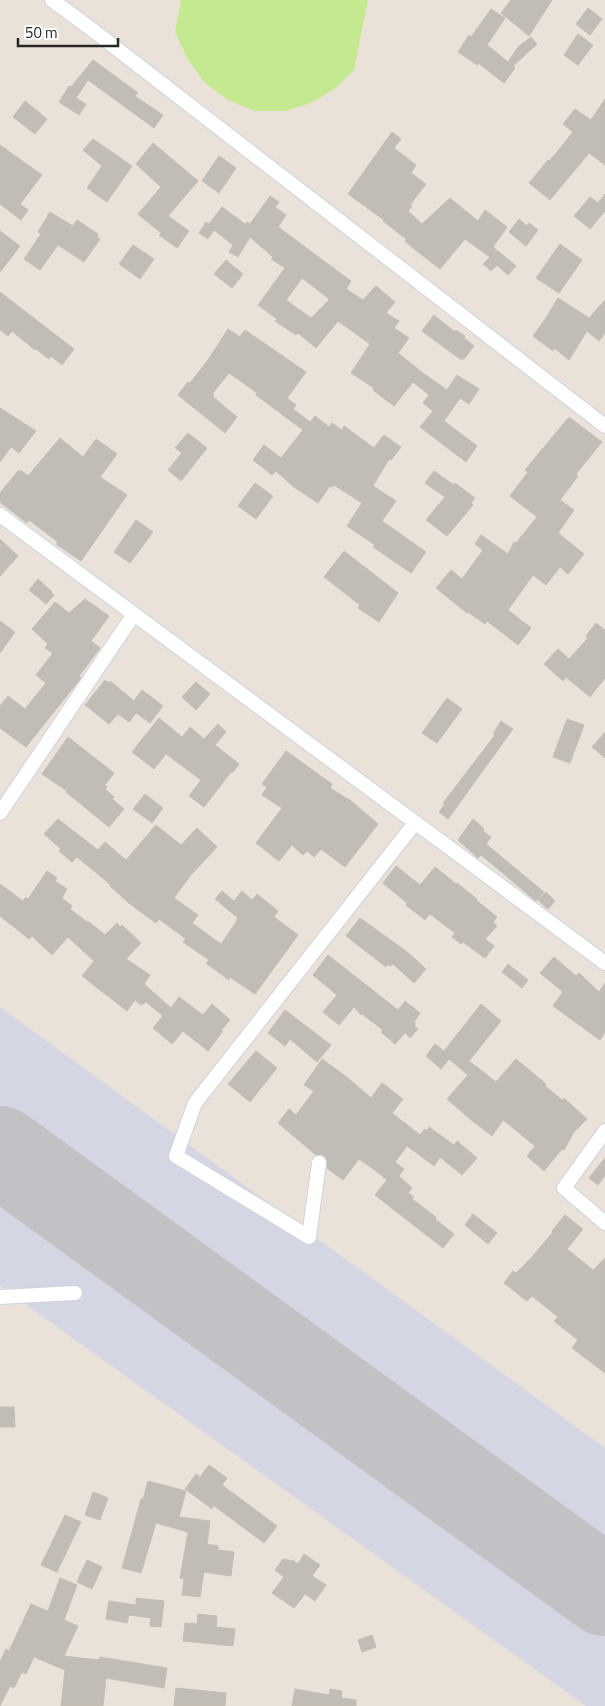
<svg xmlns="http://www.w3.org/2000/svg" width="605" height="1706" font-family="'Titillium Web',sans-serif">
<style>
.airport{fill:#d4d7e3}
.pitch{fill:#c5e990}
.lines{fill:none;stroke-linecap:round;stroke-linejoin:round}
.runway{stroke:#c3c1c6;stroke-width:90}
.building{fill:#c2bcb6;stroke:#c5beb3;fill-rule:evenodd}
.minor-casing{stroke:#ced2e1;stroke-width:16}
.minor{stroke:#fff;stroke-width:14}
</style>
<rect width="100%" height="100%" fill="#eae2d9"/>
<path class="airport" d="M0 1007 605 1448V1706H586L0 1286Z"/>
<path class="pitch" d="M181 0H368L354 70 336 88 313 102 286 111H255L228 100 205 83 187 58 175 32Z"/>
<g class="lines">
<path class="runway" d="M0 1151 605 1591"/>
</g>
<path class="building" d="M511 0H552L529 36 501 13Z
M588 8 602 19 590 35 576 24Z
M491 9 505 18 487 45 508 62 518 47 531 37 537 44 513 66 515 68 504 83 478 63 477 65 458 52 469 35 471 37Z
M578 34 593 45 578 65 564 55Z
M93 60 138 93 135 96 163 115 154 128 88 80 76 98 86 104 79 115 59 102 69 86 71 87Z
M605 99V165L589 153 550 200 529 183 548 160 549 161 557 152 573 132 563 124 575 109 591 120Z
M25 101 47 119 35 134 13 117Z
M392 132 401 139 394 148 416 165 411 173 426 184 410 205 412 206 408 211 422 224 450 198 478 221 485 210 507 227 493 247 516 266 508 275 497 265 491 271 483 264 490 257 465 239 440 269 413 248 405 241 406 239 383 221 384 220 348 194Z
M93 139 132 166 107 202 87 188 102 166 83 150Z
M153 143 198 181 168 216 189 231 177 248 159 235 161 233 138 214 161 187 136 164Z
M0 145 42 175 20 204 28 210 21 220 0 204Z
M219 156 236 168 219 193 202 181Z
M605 194V211L590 229 574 216 590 197 598 203Z
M270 196 279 202 275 207 286 215 278 227 351 281 346 289 363 300 376 286 395 302 386 313 399 321 394 328 409 338 398 353 423 373 447 390 457 375 479 389 469 404 460 398 444 421 477 446 466 462 420 427 433 411 423 403 429 395 413 382 394 406 373 390 374 388 351 373 370 344 338 321 316 348 298 333 296 335 275 321 277 319 258 305 285 268 271 259 273 257 250 237 238 257 229 252 233 245 214 230 208 239 199 233 206 222 209 224 222 207 245 224 247 222 250 224ZM302 278 328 298 329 300 311 318 286 300Z
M50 212 73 226 77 220 98 234 97 237 100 239 84 262 58 245 40 270 24 259 41 234 38 232Z
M519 219 527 226 529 223 538 230 526 246 509 232Z
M0 231 20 246 0 272Z
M560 244 582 260 559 293 536 278Z
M133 245 154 259 140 279 119 264Z
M226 260 243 274 232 288 214 274Z
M0 292 74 349 62 365 51 356 49 359 36 349 35 350 12 331 8 336 0 330Z
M558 298 589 318 605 300V333L599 341 587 331 569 360 554 348 553 351 533 336 546 318Z
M434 315 455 332 456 330 465 336 464 338 474 346 464 359H460L422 331Z
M228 329 240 337 245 330 306 372 287 398 296 405 293 409 310 422 315 416 329 427 332 423 342 430 344 426 374 448 384 435 401 447 391 460 389 459 373 486 396 501 382 521 426 552 411 573 373 547 375 545 347 526 362 503 334 485 333 487 330 486 318 503 294 487 276 471 272 475 253 460 264 445 281 458 303 430 256 395 257 393 229 373 212 394 214 395 213 397 237 417 225 433 178 395 188 382 190 383 208 360Z
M0 408 36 431 19 453 11 447 0 462Z
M569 417 602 442 576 474 578 476 560 500 574 510 558 533 584 554 568 574 560 567 546 585 533 575 508 610 531 628 518 645 487 621 485 624 468 612 467 613 436 588 451 570 462 579 483 550 475 544 481 535 508 554 514 542 516 543 537 517 510 496 528 472 525 470Z
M188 433 207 448 181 481 168 470 182 453 175 448Z
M60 438 83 457 96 439 117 454 100 477 127 495 81 561 56 544 58 542 29 520 27 523 0 502V493L18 471H22L28 476Z
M434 471 454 485 455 483 475 498 471 503 473 505 447 536 426 520 445 497 425 483Z
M255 483 273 496 256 519 238 506Z
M136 520 153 532 130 563 114 552Z
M0 539 18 556 0 576Z
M344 551 398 593 379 622 358 608 360 605 324 577Z
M38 579 52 592 51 593 54 595 46 604 29 590Z
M85 599 109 616 91 641 100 648 79 676 81 678 77 683 26 747 0 728V706L8 696 25 709 46 683 36 675 53 653 45 648 48 644 32 629 55 602 69 613Z
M0 621 15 632 0 653Z
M596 623 605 630V678L590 697 566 677 563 681 544 664 558 649 569 659 588 638 586 636Z
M105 680 109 683 110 681 134 701 142 690 163 706 150 723 136 713 129 722 118 714 109 724 85 705Z
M196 682 210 694 196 710 182 697Z
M447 698 462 709 437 743 422 733Z
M159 718 182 737 190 727 204 739 218 724 226 732 215 745 239 764 232 773 231 772 204 807 189 796 201 780 166 754 154 769 132 752Z
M567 719 584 725 570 763 553 757Z
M501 721 513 729 448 819 439 812 445 804 443 803 495 735 493 734Z
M605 732V758L592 747Z
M68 737 114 773 105 785 107 787 105 789 114 797 112 799 124 809 109 827 66 792 67 791 42 774Z
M286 751 332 784 330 788 351 801 378 824 345 867 321 849 314 857 307 851 303 855 292 845 279 861 256 843 282 808 262 795 267 787 262 784Z
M145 794 163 808 152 823 133 809Z
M58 819 98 850 105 842 126 860 156 825 181 845 197 828 217 847 190 876 174 898 198 915 192 923 221 944 237 921 236 920 238 918 215 899 222 891 234 901 242 891 252 900 257 894 278 911 274 917 298 935 255 994 230 977 229 980 206 963 209 960 183 942 186 939 159 919 156 923 130 904 110 886 111 885 77 857 72 862 59 851 61 849 44 834Z
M473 819 484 829 483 831 491 837 486 844 544 892 536 901 481 855 478 858 458 840Z
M396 866 420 885 435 867 456 884 457 883 477 899 476 900 497 917 493 922 497 926 485 939 494 946 485 958 463 942 461 944 452 937 455 933 430 914 425 920 406 905 407 903 383 883Z
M47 871 57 878 55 881 67 889 62 898 72 906 70 909 87 922 88 921 105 935 117 923 120 927 122 925 141 943 126 959 150 975 144 984 171 1008 179 997 203 1015 212 1004 230 1020 221 1030 223 1031 208 1051 183 1031 172 1044 153 1028 163 1016 146 1002 141 1005 135 1000 127 1011 82 976 94 961 68 937 52 955 32 936 29 939 0 916V884L23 901 26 897 28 899Z
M546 892 555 901 548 909 538 900Z
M360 918 406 951 426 969 414 983 393 964 391 966 388 964 386 967 346 936Z
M328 955 398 1010 405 1001 420 1013 414 1022 416 1024 414 1026 418 1029 410 1038 405 1033 395 1044 381 1032 383 1030 362 1014 361 1015 354 1007 339 1025 323 1012 337 995 313 975Z
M554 957 576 976 579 973 599 992 605 983V1032L600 1040 553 1006 563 992 540 973Z
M508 964 528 980 522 988 502 972Z
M481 1004 501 1021 469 1061 496 1082 516 1059 546 1084 545 1086 562 1100 564 1098 587 1119 574 1132 564 1150 562 1149 544 1171 527 1156 535 1146 503 1120 492 1136 470 1119 447 1099 468 1075 449 1059 441 1069 426 1056 435 1044 444 1051Z
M285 1010 331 1045 317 1062 290 1039 285 1046 268 1033Z
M256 1051 277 1068 250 1102 228 1084Z
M322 1059 348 1078 371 1098 382 1083 403 1099 392 1113 420 1135 425 1129 427 1131 429 1127 454 1145 457 1141 477 1158 462 1175 440 1157 434 1166 407 1146 395 1162 404 1169 399 1176 412 1188 408 1193 414 1197 412 1199 436 1217 435 1219 454 1234 443 1248 375 1195 387 1180 376 1171 359 1159 343 1180 327 1168V1160L325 1156 321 1154 316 1155 278 1123 289 1109 296 1115 314 1091 304 1085Z
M605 1158V1176L598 1185 589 1178Z
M473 1214 497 1233 488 1244 465 1225Z
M565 1215 583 1229 567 1249 593 1270 605 1258V1373L572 1348 578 1340 554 1321 558 1317 532 1296 527 1301 504 1283 513 1271 516 1273 532 1257 553 1232 552 1231Z
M0 1407H14L15 1427H0Z
M209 1465 227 1478 222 1485 277 1526 264 1543 213 1505 212 1509 185 1489 196 1474 200 1477Z
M148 1481 186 1491 179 1517 210 1521 207 1544 218 1546V1550L234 1552 231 1576 204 1572 200 1597 182 1595 184 1579 180 1578 188 1532 156 1523 141 1573 122 1568 141 1499H143Z
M93 1492 108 1498 100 1520 85 1515Z
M65 1515 81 1522 57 1572 41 1565Z
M304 1554 320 1565 312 1576 326 1585 315 1601 305 1594 294 1608 272 1593 284 1577 275 1570 283 1559 294 1561 298 1564Z
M87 1560 102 1567 92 1589 77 1582Z
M60 1578 77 1585 64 1620 78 1626 64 1656 99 1660 100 1657 167 1668 164 1688 106 1678 103 1706H61L65 1670 34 1657 26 1674 22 1672 14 1688 10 1686 0 1706V1662L6 1649 9 1651 31 1604 48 1611Z
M136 1598 164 1601 161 1627 150 1626 151 1618 129 1615 127 1623 106 1619 109 1601 136 1605Z
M198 1614 217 1616 216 1627 235 1629 233 1646 183 1641 185 1623 197 1624Z
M372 1635 376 1647 362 1652 358 1640Z
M176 1688 226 1693 225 1706H174Z
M295 1689 329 1695 330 1689 342 1691 341 1698 356 1700V1706H292Z"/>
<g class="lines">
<g class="minor-casing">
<path id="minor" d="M52 0 90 28 605 426
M0 515 605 963
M0 813 134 614
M605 1131 564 1188 605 1223
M319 1163 309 1237 176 1156 195 1103 415 823
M0 1297 75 1293"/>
</g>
<use href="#minor" class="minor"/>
</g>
<path d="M18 38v8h100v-8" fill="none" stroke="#272727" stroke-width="2.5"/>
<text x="25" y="38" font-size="15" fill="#272727" stroke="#ffffff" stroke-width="4" paint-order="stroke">50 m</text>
</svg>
